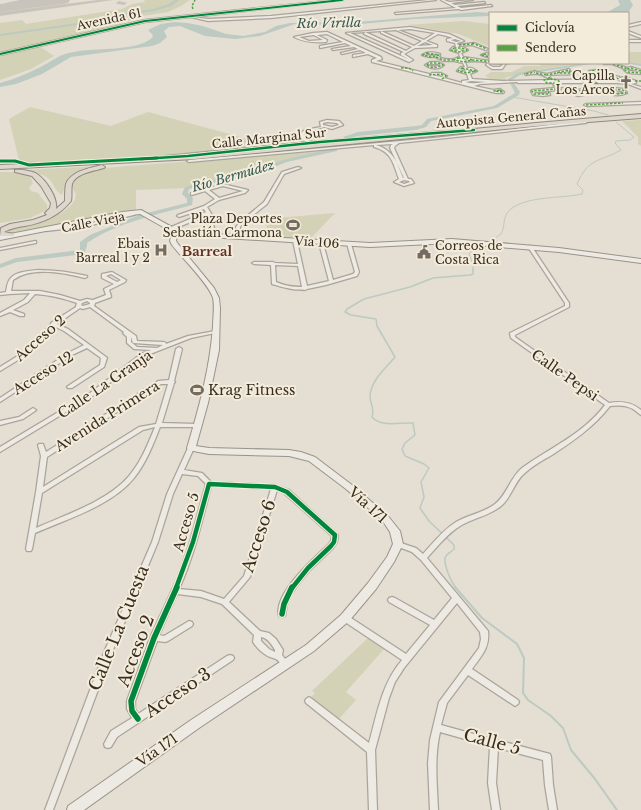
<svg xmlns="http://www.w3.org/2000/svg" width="641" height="810" font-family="'Libre Baskerville',serif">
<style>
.green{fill:#d3d2b6}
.water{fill:#bccac2}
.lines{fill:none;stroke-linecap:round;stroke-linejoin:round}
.stream-far2{stroke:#bccac2;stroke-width:1}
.stream-far1{stroke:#bccac2;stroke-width:1.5}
.stream{stroke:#bccac2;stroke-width:2}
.river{fill:#bccac2;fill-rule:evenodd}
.taxiway{fill:#c8c4bb;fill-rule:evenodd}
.runway{fill:#c8c4bb;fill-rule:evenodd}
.minor-casing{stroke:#aaa49b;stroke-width:2.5}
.tertiary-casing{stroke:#aaa49b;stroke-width:2}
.secondary-casing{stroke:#9a938a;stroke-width:2}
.trunk-casing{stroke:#908982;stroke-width:2}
.minor{fill:#edeae3;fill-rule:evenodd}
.tertiary{fill:#edeae3;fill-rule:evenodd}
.secondary{fill:#edeae3;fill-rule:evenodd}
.trunk{fill:#ded7cc;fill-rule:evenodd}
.quiet{stroke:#53a441;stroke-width:1.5;stroke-dasharray:2.5 1.5;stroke-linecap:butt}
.cycleway-far4-casing{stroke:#f4ecda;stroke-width:3}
.cycleway-far3-casing{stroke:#f4ecda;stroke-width:4}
.cycleway-far2-casing{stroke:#f4ecda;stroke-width:5}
.cycleway-far1-casing{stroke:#f4ecda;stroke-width:7}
.cycleway-casing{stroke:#f4ecda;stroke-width:8}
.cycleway-far4{stroke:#00873e;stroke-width:2}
.cycleway-far3{stroke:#00873e;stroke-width:2.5}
.cycleway-far2{stroke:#00873e;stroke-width:3}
.cycleway-far1{stroke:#00873e;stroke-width:4.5}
.cycleway{stroke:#00873e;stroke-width:5.5}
.labels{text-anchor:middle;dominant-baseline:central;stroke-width:4;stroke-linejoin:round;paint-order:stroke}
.far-street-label{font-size:12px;fill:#392d22;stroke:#f4ecda}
.far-poi-label{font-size:12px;fill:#392d22;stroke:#f4ecda;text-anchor:end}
.far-water-label{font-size:13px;font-style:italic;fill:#335854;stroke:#f4ecda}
.far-quarter-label{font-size:13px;font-weight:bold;fill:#623125;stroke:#f4ecda}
.street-label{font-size:14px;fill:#392d22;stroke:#f4ecda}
.poi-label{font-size:14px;fill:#392d22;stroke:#f4ecda;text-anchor:start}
.near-street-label{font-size:17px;fill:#392d22;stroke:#f4ecda}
</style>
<rect width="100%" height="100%" fill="#e4ded3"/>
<path class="green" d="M144 0H190L181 6 168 12 130 18 131 20 120 24 121 25 0 53V23L22 20 26 24 32 23 122 9 132 4 145 2Z
M463 21 490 24V47L459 34 408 25Z
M39 46 54 56 31 69 0 80V55Z
M628 52H641V65L628 62Z
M536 63H587L535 70 508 77 505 78 506 81H494L485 76 491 72H512L524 66H542Z
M30 107 111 126 148 112 274 146C221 151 168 157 116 159 105 160 95 159 85 159 67 160 35 169 19 160L9 119Z
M641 120V146L638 144V137L622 121Z
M335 150 285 161 251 174 230 177 187 188 136 190V210L121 211 101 217 12 234 6 233C11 226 24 227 32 224 47 220 66 214 75 200L76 194 72 187C75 171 102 168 116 167Z
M104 166 87 169 66 184 62 195C55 191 55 186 50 180 45 174 32 172 24 170Z
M0 172H17L30 176 33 183 29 188 31 191 38 193 47 205V210L30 218 0 223Z
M335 213 310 239 269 237 265 219Z
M368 638 384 649 346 692 356 700 338 720 310 698 315 693 312 691Z"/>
<path class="water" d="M618 0H630L633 5 628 13H606L620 5Z
M477 12 494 13H490V16L415 19 350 25 295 24 260 36 235 39 205 36 180 26 169 27 164 31 167 37 160 43 152 46 71 57 42 74 16 84 0 87V83C16 79 31 72 46 64 52 61 58 56 65 54 90 46 135 53 152 38L153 35 148 30 161 24 175 22 187 23 203 26 226 34 243 36 265 32 276 26 290 23 357 22Z"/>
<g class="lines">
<path class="stream-far2" d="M512 97 594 111 608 115
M488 243 501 234C505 227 503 219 507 213 521 195 561 199 582 194L583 190 577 184C589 157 598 163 621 150L615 143 616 141 630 140 634 137 616 122
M473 270V264L469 254 473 249 483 245"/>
<path class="stream-far1" d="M456 588C451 582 444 565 445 558 446 554 451 552 454 549V545L429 521 420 508 424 497 421 482 429 468 424 464 405 456 402 449 405 443 415 435 413 423C399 422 382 428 372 417 375 407 370 405 370 396 371 380 386 368 395 357L377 326 376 319 351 315 345 312 347 309 364 299 410 287 433 278 470 275 473 274V269"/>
<path class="stream" d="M455 587 482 618 517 644 524 658 523 693 528 700 551 716 563 728 571 750 595 779 617 810"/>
<path class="river" d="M175 0H179L171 6 154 11 112 17 78 25 0 36V34L78 23 112 15 154 9 169 4Z
M628 62 641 64V66L625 63Z
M586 63H597L520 75 512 80 520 92 519 95 497 108 431 121 426 127 416 130 358 136 346 139 343 137 358 132 416 126 422 125 427 119 494 106 515 93 508 79 517 73Z
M335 148 337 149V151L287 162 253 175 230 179 189 189 188 193 193 198 192 205C158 214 116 223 87 243V246L85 252 76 255 17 262 0 268V264L16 258 80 250V242L90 235 139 215 187 203V199L182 194 185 187 230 175 250 172 283 160Z"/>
<path class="taxiway" d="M20 0H36L8 5 5 3Z
M98 0H113L0 16V12Z
M119 1 127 3 124 5 117 4 116 3Z"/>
<path class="runway" d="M31 0H70L68 3 63 4 0 12V4Z"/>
<g class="minor-casing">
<path id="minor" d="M336 0H343L193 17 208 19 271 16 429 0H436L271 18 208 21 191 17 145 22 0 55V53L145 20Z
M441 0H444L449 2 473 0 451 3 455 5 484 2 485 3 457 6 461 8 491 5 492 6 461 10 459 9 396 14 395 13 456 8Z
M641 22V24L628 27V25Z
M410 27 449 34 464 41 457 43 458 45 474 43 488 49 486 50 472 45 458 46 459 47H463L468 50 461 53 463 57 490 61V63H510L504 64 505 65 502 69H492L486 65 488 63 489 64V65L493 67H500L504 64C491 64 478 59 465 62L467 68H472L477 71 470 74 472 79 503 81 550 80C543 73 535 73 526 75L525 74 535 71 536 72 547 74 569 69 572 74C564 75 557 74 549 75L551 79 550 80 618 79 605 75 591 74 589 71 604 69 608 72 607 74 619 77V78L625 77 636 81V83L631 84 641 87V89L628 84 617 83H518L517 82 480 84 474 86 493 90 500 89 504 92 503 93H496L372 62V60L377 58 368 54 353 57V55L366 53 360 50 342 54 341 53 358 49 354 47 333 50 332 49 351 46 345 43 320 48V46L343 42 327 34 317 35 327 40 326 42C314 43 304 42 294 37L313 33 327 32 381 57 382 59 376 61 441 77 444 76C439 74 434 76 431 74L432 73H441L447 76 444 78 462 83V81L469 80 467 74 457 71 461 67H465L463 63 454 61H443L435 57H429L422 55C428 51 433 52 440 54V56L438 57C443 59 448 60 454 59 456 58 458 57 460 57L459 53 450 50 453 47H456L455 43 447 41V39L453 38 447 36 438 34 426 41 437 45V47L415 48 404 54 413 60 409 62 346 33ZM410 29 435 33 424 40 398 30ZM396 30 422 41 414 46 381 31V33L412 47 406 51 365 32ZM365 32 364 34 404 52 401 53V55L410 60 350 33ZM314 35 323 40 309 41 299 37ZM455 39 461 41 456 42 451 40ZM425 42 433 45 417 46ZM455 49H457L458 51 453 50ZM460 49 465 50 461 51ZM427 54H434L437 55 431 56 425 55ZM464 59 469 60 465 61ZM463 69H465L466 72 460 71ZM468 70 474 71 469 72ZM568 71 569 72 561 73ZM603 71 605 73 592 72ZM625 79 632 82 626 83 617 81H590H616ZM471 81 487 82C478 82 475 85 466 82Z
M628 31 641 36V38L628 33Z
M628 40H641V42H628Z
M490 52V54L485 55 490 56V58L481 55Z
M430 62H438L444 65C438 70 431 69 425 65ZM430 64H438L441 65 434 67 428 65Z
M603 63H616L615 64 628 68 631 67 641 70V72L631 69 627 70 629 71 641 72V74L628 73 624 70 625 69 612 64H604Z
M554 83 558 88 585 90 589 94 578 96 573 94 569 91 557 90 549 91 550 95 543 96 533 95 531 91 532 90 555 88 553 84ZM547 91V93L543 94 535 93 534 92ZM572 91 584 92 586 93 577 94Z
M614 88 624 89 627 93C620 96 612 97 606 90ZM614 90 622 91 624 93 616 94 609 91Z
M641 102V104L586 106 584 105 586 104Z
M327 120 339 121 343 125 332 129 324 127 307 132 304 134 305 138 312 142 446 131 448 132 446 133 320 143 166 158 164 157 166 156 308 142 302 140 301 133 305 130 321 127 320 122ZM327 122 337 123 339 125 332 127 323 125V123Z
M585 121 587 122 586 123 399 143 395 146 394 148 408 179H411L414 183 404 186 394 182 399 179C393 163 392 152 374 147V145L189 162 187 161 189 160 434 138ZM393 144 391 145 390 148 397 163C392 153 386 148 376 145ZM397 163 404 178H403ZM404 180 409 181 410 182 404 184 399 182Z
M298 167 301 168 284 174 267 204 242 224 240 227 239 237 237 238H236V227L240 222 264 202 282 172Z
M223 184 248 190 245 193 219 200 207 207 212 215 215 235 214 236H213L211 235 208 215 171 230H169V228L206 212 204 209 179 217 177 216 178 215 204 206 215 199 205 191 192 195H191V193ZM223 186 243 191 219 198 209 190Z
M133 213 135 214 134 215 83 227 46 231 44 230 46 229 83 225Z
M294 240H296L297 241 307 286 329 281 319 243 320 242H322L323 243 333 280 353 274 355 272 347 244 348 243H349L351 244 359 272 357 276 326 285 307 289 305 290C301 289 296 290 292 289 285 288 279 286 272 284L271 265 254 264 252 263 254 262H273L275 263 298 264 293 241ZM275 265 298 266 302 287C293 287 285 286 276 282Z
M35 241H36V243L0 250V248Z
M529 246H531L532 247 569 303V307L515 335V337L609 403C621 401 631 402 641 410V415C638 413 636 411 633 409 626 405 618 405 610 406 594 427 573 441 552 455 543 460 534 465 526 472 514 481 512 497 501 506 489 516 473 518 460 526 447 534 437 547 427 558L488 631C490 648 481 656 472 669L518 700 519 702 518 704 515 706 512 704 468 675 447 703 441 725 492 739 494 738 497 740 550 754 551 757 553 785 557 810H549L545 785 543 760 498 748 496 783 500 810H492L488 783 490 746 440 732C434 758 437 784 438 810H430L428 763 430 740 439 702 479 648 481 639 480 632 457 603 404 668 395 682 389 698 375 750 377 810H369L367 752 306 703 305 701 306 699 309 697 312 699 369 743C377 714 382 683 402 660L342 620 341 618 342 616 345 615 348 616 406 654 430 625 389 602 388 600 389 598 392 597 395 598 434 620 452 598 421 560 412 552 396 546 395 544 396 542H398L416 548 423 554C433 543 443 530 456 522 468 515 483 513 495 504 507 495 510 478 522 468 551 447 582 435 605 405L511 338 510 334V333L565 306V303L528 247Z
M38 270C55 270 70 272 87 276V277L85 278C64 273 32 266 13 280L11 291H40L60 295 80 301 87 299 93 300 106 295 104 289 114 284 102 278V274L112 272 126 280 125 282 109 290 111 296V297L95 303 94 306 136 336 137 341 164 342 166 343V344L188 336 215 331 217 332 215 333 191 338 145 356 94 395 0 452V447L90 393 141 354 151 350 134 349 127 343V337L123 333 124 332 90 307 83 309 80 308 57 324 68 329 106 357 107 358 104 367 72 388H68L67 387 68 386 100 365 101 358 87 348 72 355 0 402V398L68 353 84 345 64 331 54 326 28 354 0 371V367L24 352 51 324V323L76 307V306L77 303C63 298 50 295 35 294L28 302 13 310 24 314V316H20L10 312 0 316V313L24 300 30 293 10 294 0 295V293L6 292C7 287 7 283 10 279 16 271 29 271 38 270ZM111 274 121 280 117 282 106 276ZM87 301 90 303V304L83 306 81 305 82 303ZM131 337 133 343 163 345 157 348 137 347 131 342Z
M179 347 182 349 174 381 175 382 174 383 162 423 198 424 200 425 201 426 200 427H160C153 445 146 463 134 478 113 505 65 520 35 533L32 549 31 551H27L26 549 36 492 41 456 38 445 39 444H43L46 452 158 381 169 380 176 349ZM161 384H168L156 424 139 427 43 487 47 457ZM155 427C148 444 141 462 129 476 108 501 65 515 36 528L42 493 143 430Z
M33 408 36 410 35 411 23 419 0 425V421L19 417Z
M191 446 194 448 184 470 202 473 211 482 275 485 289 490 338 535 337 542 333 548 310 570 296 587 291 595 287 604 285 616 282 617 279 616C273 594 314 558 329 544L331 541 332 536 285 494 277 490 250 577 229 602 260 631 269 633 276 639 283 650 282 655 290 665 289 667C281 669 282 663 276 659 274 658 272 658 270 657 263 654 257 648 253 642L254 635 222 604 201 597 177 594 159 635 164 636 189 621 192 622 193 624 192 626 168 641 165 642 157 641 135 701V709L138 714 227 656 230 655 233 656 234 658 233 660 117 737 111 747 108 748 105 747 104 744 111 731 132 718 127 709V701L150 638 178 577 190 542 206 484 198 476 182 474 173 494 158 542 113 650 53 810H45L105 650 152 542 167 494 188 448ZM211 486 271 489 244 576 224 599 201 591 179 589C194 556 202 521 211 486ZM261 637C268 638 272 645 275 650V652L269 649 261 641Z"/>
</g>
<g class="tertiary-casing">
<path id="tertiary" d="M0 160H15L35 165 33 166 15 162H0Z"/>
</g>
<g class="secondary-casing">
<path id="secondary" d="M141 210 181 232 370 243 452 239 559 248 641 259V263L559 252 452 243 370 247 177 235 176 241 178 244 214 288 219 298 220 308 219 350 208 403 196 446 209 448 289 450 301 452 315 457 352 485 388 516 400 531 403 544 394 562 376 589 349 621 314 651 199 728 84 810H67L68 806 191 720 306 645 341 615 368 583 387 557 393 544 390 532 382 520 346 489 309 461 289 456 209 454 188 450 187 448C199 408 210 368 213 326 213 317 215 307 213 298 209 284 182 258 172 245L170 241 172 232 140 214 122 216 0 240V236L122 212Z"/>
</g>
<g class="trunk-casing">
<path id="trunk" d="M641 114V118L536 126 195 159 0 169V165L195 156 536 123Z
M102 165 105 167 104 168C94 171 76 173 72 184 71 189 72 196 71 201 60 215 43 223 25 226 18 227 11 228 4 232L14 234V236H0L1 228 10 224 33 220 47 215 45 213 50 208 51 203 41 186 32 176 15 172V170C20 169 32 171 37 174 46 180 58 198 56 209L65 201C65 196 65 189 66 184 71 171 90 168 102 165Z"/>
</g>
<use href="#minor" class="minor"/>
<use href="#tertiary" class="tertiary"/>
<use href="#secondary" class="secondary"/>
<use href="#trunk" class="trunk"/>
<path class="quiet" d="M193 9 192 6 195 0
M472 43 487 49
M459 45 474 44
M454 48H462L467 50 459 52 451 50Z
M427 53 439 55 431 57 423 55Z
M490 53 482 55 490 57
M436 57 443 60H454
M458 58H467L472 60 464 62 454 60Z
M472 60 509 63
M430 63H438L443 65 434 68 426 65Z
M604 63H615
M613 64 628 69
M401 68H409L413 71
M462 68 476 71 467 73 458 71Z
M604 70 607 73H592L590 71Z
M641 71 631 68 625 70 628 72 641 73
M536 73 547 75
M526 74 535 72
M605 74 619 79
M429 75 441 74 446 76 442 79
M586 78 594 80 597 83H583L581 80Z
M550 79 547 75 569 70 571 73H557
M550 79 558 80 560 83H547L544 80Z
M635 81H641
M554 84 557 89 585 91 588 94H576L570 91
M614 89 623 90 626 93 616 94 607 90Z
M500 90 503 92 494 91Z
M548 91 549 94H534L532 91 557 89
M586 105 623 103"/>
<g class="cycleway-far4-casing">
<path id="cycleway-far4" d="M0 54 145 21 342 0"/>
</g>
<g class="cycleway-far3-casing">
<path id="cycleway-far3" d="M141 159 188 156 320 142 474 130"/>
</g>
<g class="cycleway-far2-casing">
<path id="cycleway-far2" d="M0 161H15L29 165 157 158"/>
</g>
<g class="cycleway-far1-casing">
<path id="cycleway-far1" d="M176 588 193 542 209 484 275 487 287 492 335 535 334 542 331 546 308 568 292 588"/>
</g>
<g class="cycleway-casing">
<path id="cycleway" d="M282 614 284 604 292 587
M138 719 132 711 131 701 154 638 177 587"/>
</g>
<use href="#cycleway-far4" class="cycleway-far4"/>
<use href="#cycleway-far3" class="cycleway-far3"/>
<use href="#cycleway-far2" class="cycleway-far2"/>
<use href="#cycleway-far1" class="cycleway-far1"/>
<use href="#cycleway" class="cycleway"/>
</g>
<defs>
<g id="church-bare" transform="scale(1.08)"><path d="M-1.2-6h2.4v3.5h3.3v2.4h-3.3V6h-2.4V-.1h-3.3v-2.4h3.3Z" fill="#756b60" stroke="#f4ecda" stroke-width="2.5" paint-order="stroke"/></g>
<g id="stadium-bare" transform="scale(1.08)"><path d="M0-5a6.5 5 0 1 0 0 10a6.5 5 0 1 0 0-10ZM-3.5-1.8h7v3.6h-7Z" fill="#756b60" stroke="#f4ecda" stroke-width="2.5" paint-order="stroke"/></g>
<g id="hospital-bare" transform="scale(1.08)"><path d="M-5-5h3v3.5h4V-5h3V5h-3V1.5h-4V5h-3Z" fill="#756b60" stroke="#f4ecda" stroke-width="2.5" paint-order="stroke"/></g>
<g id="civic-bare" transform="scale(1.08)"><path d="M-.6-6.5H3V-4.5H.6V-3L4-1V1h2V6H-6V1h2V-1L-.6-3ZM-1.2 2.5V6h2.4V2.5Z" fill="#756b60" stroke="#f4ecda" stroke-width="2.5" paint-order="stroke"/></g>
</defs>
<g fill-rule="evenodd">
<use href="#church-bare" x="626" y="82"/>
<use href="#stadium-bare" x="293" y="225"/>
<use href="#hospital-bare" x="161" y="250"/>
<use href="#civic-bare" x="424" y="252"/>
<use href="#stadium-bare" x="197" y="390"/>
</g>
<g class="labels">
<g class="far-street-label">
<text transform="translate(109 19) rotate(-12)">Avenida 61</text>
<text transform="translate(511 117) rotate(-5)">Autopista General Cañas</text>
<text transform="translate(269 138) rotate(-6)">Calle Marginal Sur</text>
<text transform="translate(93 222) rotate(-11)">Calle Vieja</text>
<text transform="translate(317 242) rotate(4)">Vía 106</text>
</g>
<g class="far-poi-label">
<text x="615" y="75">Capilla<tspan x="615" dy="14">Los Arcos</tspan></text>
<text x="282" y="218">Plaza Deportes<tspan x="282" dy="14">Sebastián Carmona</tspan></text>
<text x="150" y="243">Ebais<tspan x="150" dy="14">Barreal 1 y 2</tspan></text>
<text x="435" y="245" text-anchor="start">Correos de<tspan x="435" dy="14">Costa Rica</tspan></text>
</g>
<g class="far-water-label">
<text transform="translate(329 23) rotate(-1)">Río Virilla</text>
<text transform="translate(233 176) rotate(-16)">Río Bermúdez</text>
</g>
<g class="far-quarter-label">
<text x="207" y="251">Barreal</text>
</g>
<g class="street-label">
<text transform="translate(40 338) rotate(-41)">Acceso 2</text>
<text transform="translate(43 373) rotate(-32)">Acceso 12</text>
<text transform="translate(565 375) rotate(35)">Calle Pepsi</text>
<text transform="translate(105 384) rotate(-34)">Calle La Granja</text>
<text transform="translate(107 416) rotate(-32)">Avenida Primera</text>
<text transform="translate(368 505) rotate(42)">Vía 171</text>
<text transform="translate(186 522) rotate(-74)">Acceso 5</text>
<text transform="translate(157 750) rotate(-35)">Vía 171</text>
</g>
<g class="poi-label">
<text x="208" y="390">Krag Fitness</text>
</g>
<g class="near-street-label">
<text transform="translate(259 536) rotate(-72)">Acceso 6</text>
<text transform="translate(119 628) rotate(-68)">Calle La Cuesta</text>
<text transform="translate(136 651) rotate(-69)">Acceso 2</text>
<text transform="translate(178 693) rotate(-34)">Acceso 3</text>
<text transform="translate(492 742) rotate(15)">Calle 5</text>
</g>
</g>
<rect x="489" y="12" width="140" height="52" fill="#f4ecda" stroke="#a9a090"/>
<rect x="497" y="25" width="20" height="6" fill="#00873e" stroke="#a9a090"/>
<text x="525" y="32" font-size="12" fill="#392d22">Ciclovía</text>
<rect x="497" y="45" width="20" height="6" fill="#53a441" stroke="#a9a090"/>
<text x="525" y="52" font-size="12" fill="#392d22">Sendero</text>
</svg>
